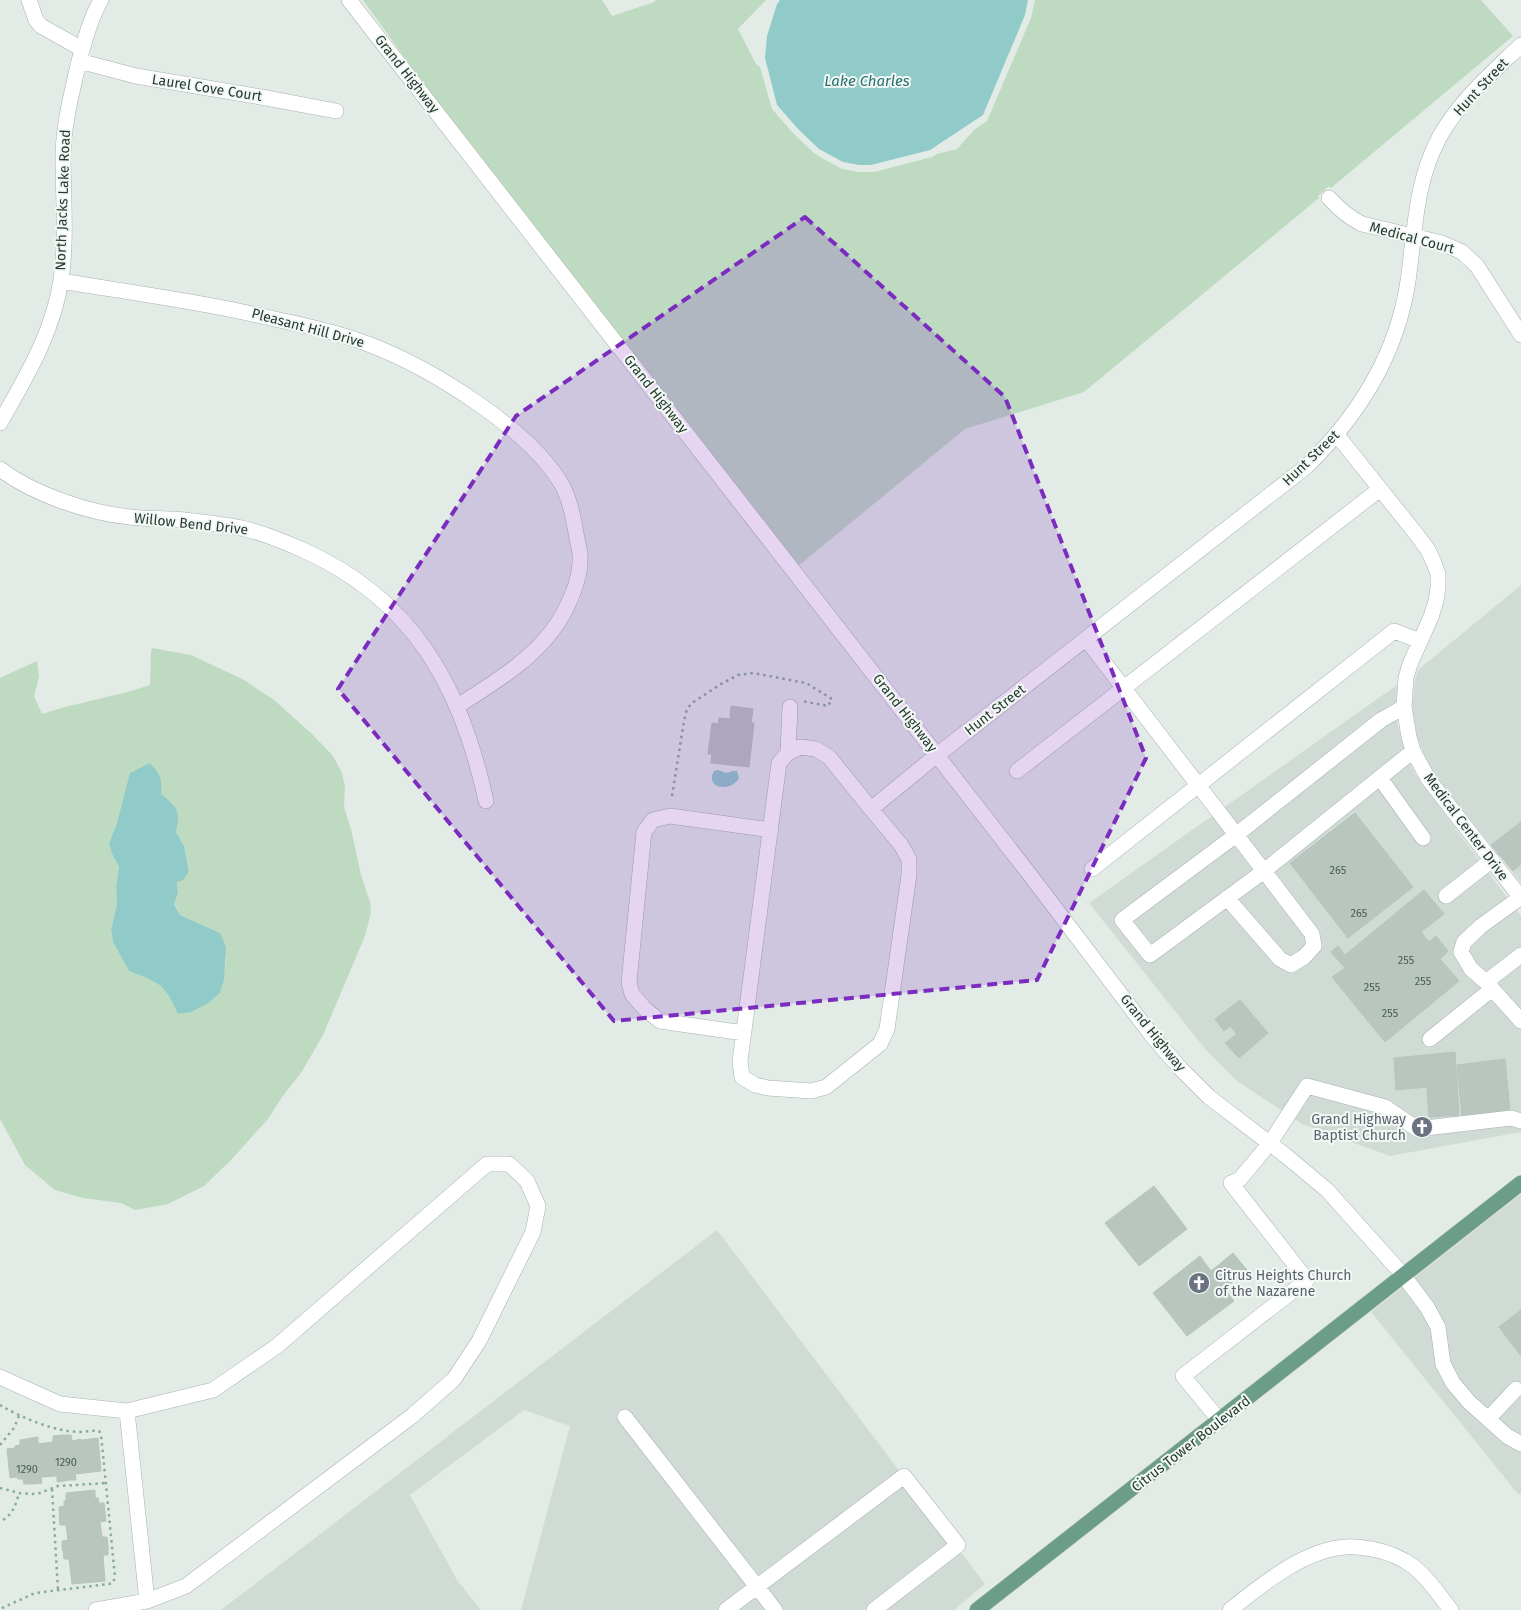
<svg xmlns="http://www.w3.org/2000/svg" width="1521" height="1610" font-family="'Fira Sans',sans-serif">
<style>
.built{fill:#d1dbd5}
.green{fill:#bedac1;fill-rule:evenodd}
.water{fill:#90cbca}
.building{fill:#b8c6bf;stroke:#b6c4bc}
.lines{fill:none;stroke-linecap:round;stroke-linejoin:round}
.minor-casing{stroke:#a6b3ac;stroke-width:16}
.major-casing{stroke:#c2c8c5;stroke-width:16}
.path{stroke:#86ac9a;stroke-width:2.5;stroke-dasharray:2.5 4;stroke-linecap:butt}
.minor{stroke:#fff;stroke-width:15}
.major{stroke:#6c9d88;stroke-width:15}
.marked{fill:#7b2cbf;fill-opacity:0.2;stroke:#7b2cbf;stroke-width:4;stroke-dasharray:10 6;stroke-linejoin:round}
.labels{text-anchor:middle;dominant-baseline:central;stroke-width:4;stroke-linejoin:round;paint-order:stroke}
.number-label{font-size:11px;fill:#495e54}
.street-label{font-size:14px;fill:#243b31;stroke:#f3f8f5}
.worship-label{font-size:14px;fill:#5b616d;stroke:#f3f8f5;text-anchor:end}
.water-label{font-size:15px;font-style:italic;fill:#247171;stroke:#f3f8f5}
</style>
<rect width="100%" height="100%" fill="#e3ebe6"/>
<path class="built" d="M1521 585V883L1436 776 1427 762 1417 736 1412 708 1415 680 1418 670Z
M1397 685 1396 706 1397 722 1406 754 1413 770 1422 784 1521 916V1132L1390 1156 1302 1124 1237 1081 1206 1050 1089 903Z
M1521 1194V1494H1518L1371 1312Z
M717 1230 985 1584 954 1610H521L570 1426 524 1410 410 1495 457 1580 481 1610H221Z"/>
<path class="green" d="M363 0H602L612 16 654 2 656 0H766L738 29 756 64 760 67 772 109 793 133 815 154 842 169 859 172H874L932 157 937 154 957 149 974 130 987 121 1031 18 1035 0H1481L1513 36 1331 188 1329 186 1318 196 1319 198 1084 392 965 429 797 567 547 244 499 180 425 86Z
M152 648 191 655 244 680 274 700 312 734 333 756 342 773 345 787 344 807 351 829 361 875 370 902 371 913 365 936 323 1035 301 1073 282 1097 268 1119 232 1159 204 1186 168 1204 135 1210 121 1203 83 1198 55 1190 25 1165 0 1119V678L37 661 39 677 34 696 42 714C78 702 115 697 150 685L151 652ZM161 794C175 805 181 815 176 832L184 846 189 870 177 882 178 893 174 903 180 915 220 933 226 961 224 969V979L179 1014 169 996 161 986 149 979 129 971 113 942 111 930 117 904 116 887 119 867 112 854 109 843 117 823Z"/>
<path class="water" d="M780 0H1028L1025 15 983 115 930 150 871 165H859L843 162 819 149 798 129 777 105 765 58 767 36 777 4Z
M150 763C161 775 162 779 161 794 177 807 181 811 176 832L184 846 189 871 183 880 177 882 178 893 174 904 180 915 220 933 226 947 224 979 220 993 207 1004 191 1012 178 1014 169 996 161 986 149 979 129 971 113 942 111 930 117 904 116 887 119 867 112 854 109 843 117 823 130 773Z
M718 770 726 773 733 771H737L739 778C731 793 704 788 714 771Z"/>
<path class="building" d="M731 706 753 709 751 723H754L749 767 711 763 712 754H708L712 723 718 724 719 718 730 719Z
M1355 813 1413 887 1348 938 1290 863Z
M1521 822V864L1513 871 1491 845Z
M1424 890 1444 914 1421 932 1429 942 1436 936 1448 951 1440 959 1459 981 1385 1042 1332 977 1345 968 1331 952 1338 946 1345 955Z
M1240 1000 1268 1033 1239 1058 1225 1043 1237 1034 1230 1026 1224 1031 1215 1019Z
M1455 1052 1459 1115 1429 1117 1427 1087 1396 1090 1394 1058Z
M1505 1059 1510 1111 1462 1116 1457 1065Z
M1154 1186 1187 1229 1139 1266 1105 1223Z
M1233 1253 1247 1270 1224 1289 1234 1301 1187 1336 1153 1293 1200 1256 1211 1271Z
M1521 1310V1356L1499 1327Z
M63 1435H71L72 1441 78 1440V1439L82 1440 98 1438 101 1471 75 1474 76 1480H70L57 1482V1476L41 1477 42 1483 33 1484H24L23 1479H18L17 1477 10 1478 7 1449 15 1448V1446L20 1445V1440L38 1437V1444L53 1442V1436Z
M95 1490V1498H98L99 1503H104L106 1521 100 1522 102 1537H107L108 1546V1555H103L105 1581 72 1584 69 1559H64L63 1550H62V1541L68 1540 66 1525H60L59 1507 64 1506V1501H66V1493Z"/>
<g class="lines">
<g class="minor-casing">
<path id="minor" d="M29 0 36 20 41 26 82 49
M349 0 1027 871 1153 1037 1181 1069 1209 1097 1285 1155 1327 1190 1403 1275 1427 1307 1438 1327 1443 1364 1453 1383 1469 1402 1507 1436 1521 1444
M79 61 136 76 261 97 336 111
M1329 198C1339 209 1348 217 1362 224L1442 243 1462 252 1477 266 1521 335
M61 281C134 293 207 303 279 320 309 326 339 333 368 344 429 367 529 428 562 485 570 500 573 516 576 533 577 540 579 547 580 554 582 579 567 611 552 631 527 664 491 684 458 706
M0 423C26 377 53 333 61 280 67 238 63 197 63 154 64 122 72 92 79 61 85 40 90 19 101 0
M1337 435 1417 535 1428 550 1434 563 1438 574V588L1436 601 1431 617 1410 664 1406 678 1404 707 1409 737 1413 751 1429 780 1521 898
M0 469C33 494 88 513 130 517 143 519 157 518 171 519 191 520 211 523 231 526 256 530 280 540 303 550 413 599 461 686 486 801
M1086 639 1264 871 1413 751
M788 753 790 707
M1017 771 1380 489
M1380 778 1423 838
M871 809 901 845 909 859V875L887 1029 880 1044 826 1087 811 1091 768 1088 755 1085 742 1077 740 1061 779 763 788 753 800 747 816 749 829 757 871 809 937 755 1307 466C1359 415 1397 355 1408 281 1415 232 1415 183 1439 138 1458 102 1492 73 1521 45
M1092 869 1394 631 1420 641
M1446 896 1492 860
M1521 897 1481 926 1464 942 1461 952 1471 969 1486 982 1521 1021
M1227 898 1280 959 1291 965 1304 957 1314 946 1312 934 1264 871 1150 955 1122 920 1236 835 1381 720 1404 707
M1486 982 1521 955
M744 1033 660 1021 645 1009 632 994 629 982 644 832 653 820 670 816 771 830
M1430 1039 1492 989
M0 1377 60 1404 127 1411 213 1390 277 1346 487 1164H509L527 1181 538 1206 533 1232 479 1341 454 1379 412 1416 186 1586 147 1601 96 1610
M127 1411 147 1601
M625 1417 775 1610
M1488 1419 1516 1389
M1220 1421 1183 1376 1307 1280 1231 1183 1240 1179 1270 1143 1307 1086 1385 1107 1417 1129 1511 1118 1521 1121
M726 1610 904 1476 958 1545 874 1610
M1230 1610C1261 1585 1305 1549 1346 1547 1355 1546 1363 1548 1372 1549 1387 1552 1401 1557 1414 1567 1429 1579 1439 1595 1451 1610"/>
</g>
<g class="major-casing">
<path id="major" d="M977 1610C1159 1469 1339 1325 1521 1183"/>
</g>
<path class="path" d="M672 796 684 721 687 709 692 703 721 684 738 675 753 673 806 683 832 699 828 706 802 701
M0 1405C22 1418 53 1431 79 1432 86 1432 92 1430 99 1431L101 1434 115 1577 113 1583 109 1584 35 1593 0 1609
M0 1445 14 1428 19 1416
M0 1488 19 1493 33 1494 40 1493 58 1486 106 1483
M52 1489 58 1590
M3 1520C13 1514 16 1504 19 1493"/>
<use href="#minor" class="minor"/>
<use href="#major" class="major"/>
</g>
<path class="marked" d="M805 217 1005 397 1146 758 1037 980 614 1021 338 689 516 416Z"/>
<defs>
<g id="church-disc" transform="scale(1.125)"><circle r="9.5" fill="#6b7280" stroke="#f3f8f5"/><path d="M-1.2-6h2.4v3.5h3.3v2.4h-3.3V6h-2.4V-.1h-3.3v-2.4h3.3Z" fill="#fff"/></g>
</defs>
<g fill-rule="evenodd">
<use href="#church-disc" x="1422" y="1127"/>
<use href="#church-disc" x="1199" y="1283"/>
</g>
<g class="labels">
<g class="number-label">
<text x="1338" y="870">265</text>
<text x="1359" y="913">265</text>
<text x="1406" y="960">255</text>
<text x="1423" y="981">255</text>
<text x="1372" y="987">255</text>
<text x="1390" y="1013">255</text>
<text x="66" y="1462">1290</text>
<text x="27" y="1469">1290</text>
</g>
<g class="street-label">
<text transform="translate(407 74) rotate(52)">Grand Highway</text>
<text transform="translate(1481 87) rotate(-47)">Hunt Street</text>
<text transform="translate(207 88) rotate(9)">Laurel Cove Court</text>
<text transform="translate(63 200) rotate(-88)">North Jacks Lake Road</text>
<text transform="translate(1412 238) rotate(15)">Medical Court</text>
<text transform="translate(308 328) rotate(15)">Pleasant Hill Drive</text>
<text transform="translate(656 394) rotate(52)">Grand Highway</text>
<text transform="translate(1311 458) rotate(-44)">Hunt Street</text>
<text transform="translate(191 524) rotate(6)">Willow Bend Drive</text>
<text transform="translate(995 710) rotate(-38)">Hunt Street</text>
<text transform="translate(905 713) rotate(52)">Grand Highway</text>
<text transform="translate(1466 827) rotate(53)">Medical Center Drive</text>
<text transform="translate(1153 1033) rotate(51)">Grand Highway</text>
<text transform="translate(1191 1444) rotate(-38)">Citrus Tower Boulevard</text>
</g>
<g class="worship-label">
<text x="1406" y="1119">Grand Highway<tspan x="1406" dy="16">Baptist Church</tspan></text>
<text x="1215" y="1275" text-anchor="start">Citrus Heights Church<tspan x="1215" dy="16">of the Nazarene</tspan></text>
</g>
<g class="water-label">
<text x="867" y="81">Lake Charles</text>
</g>
</g>
</svg>
